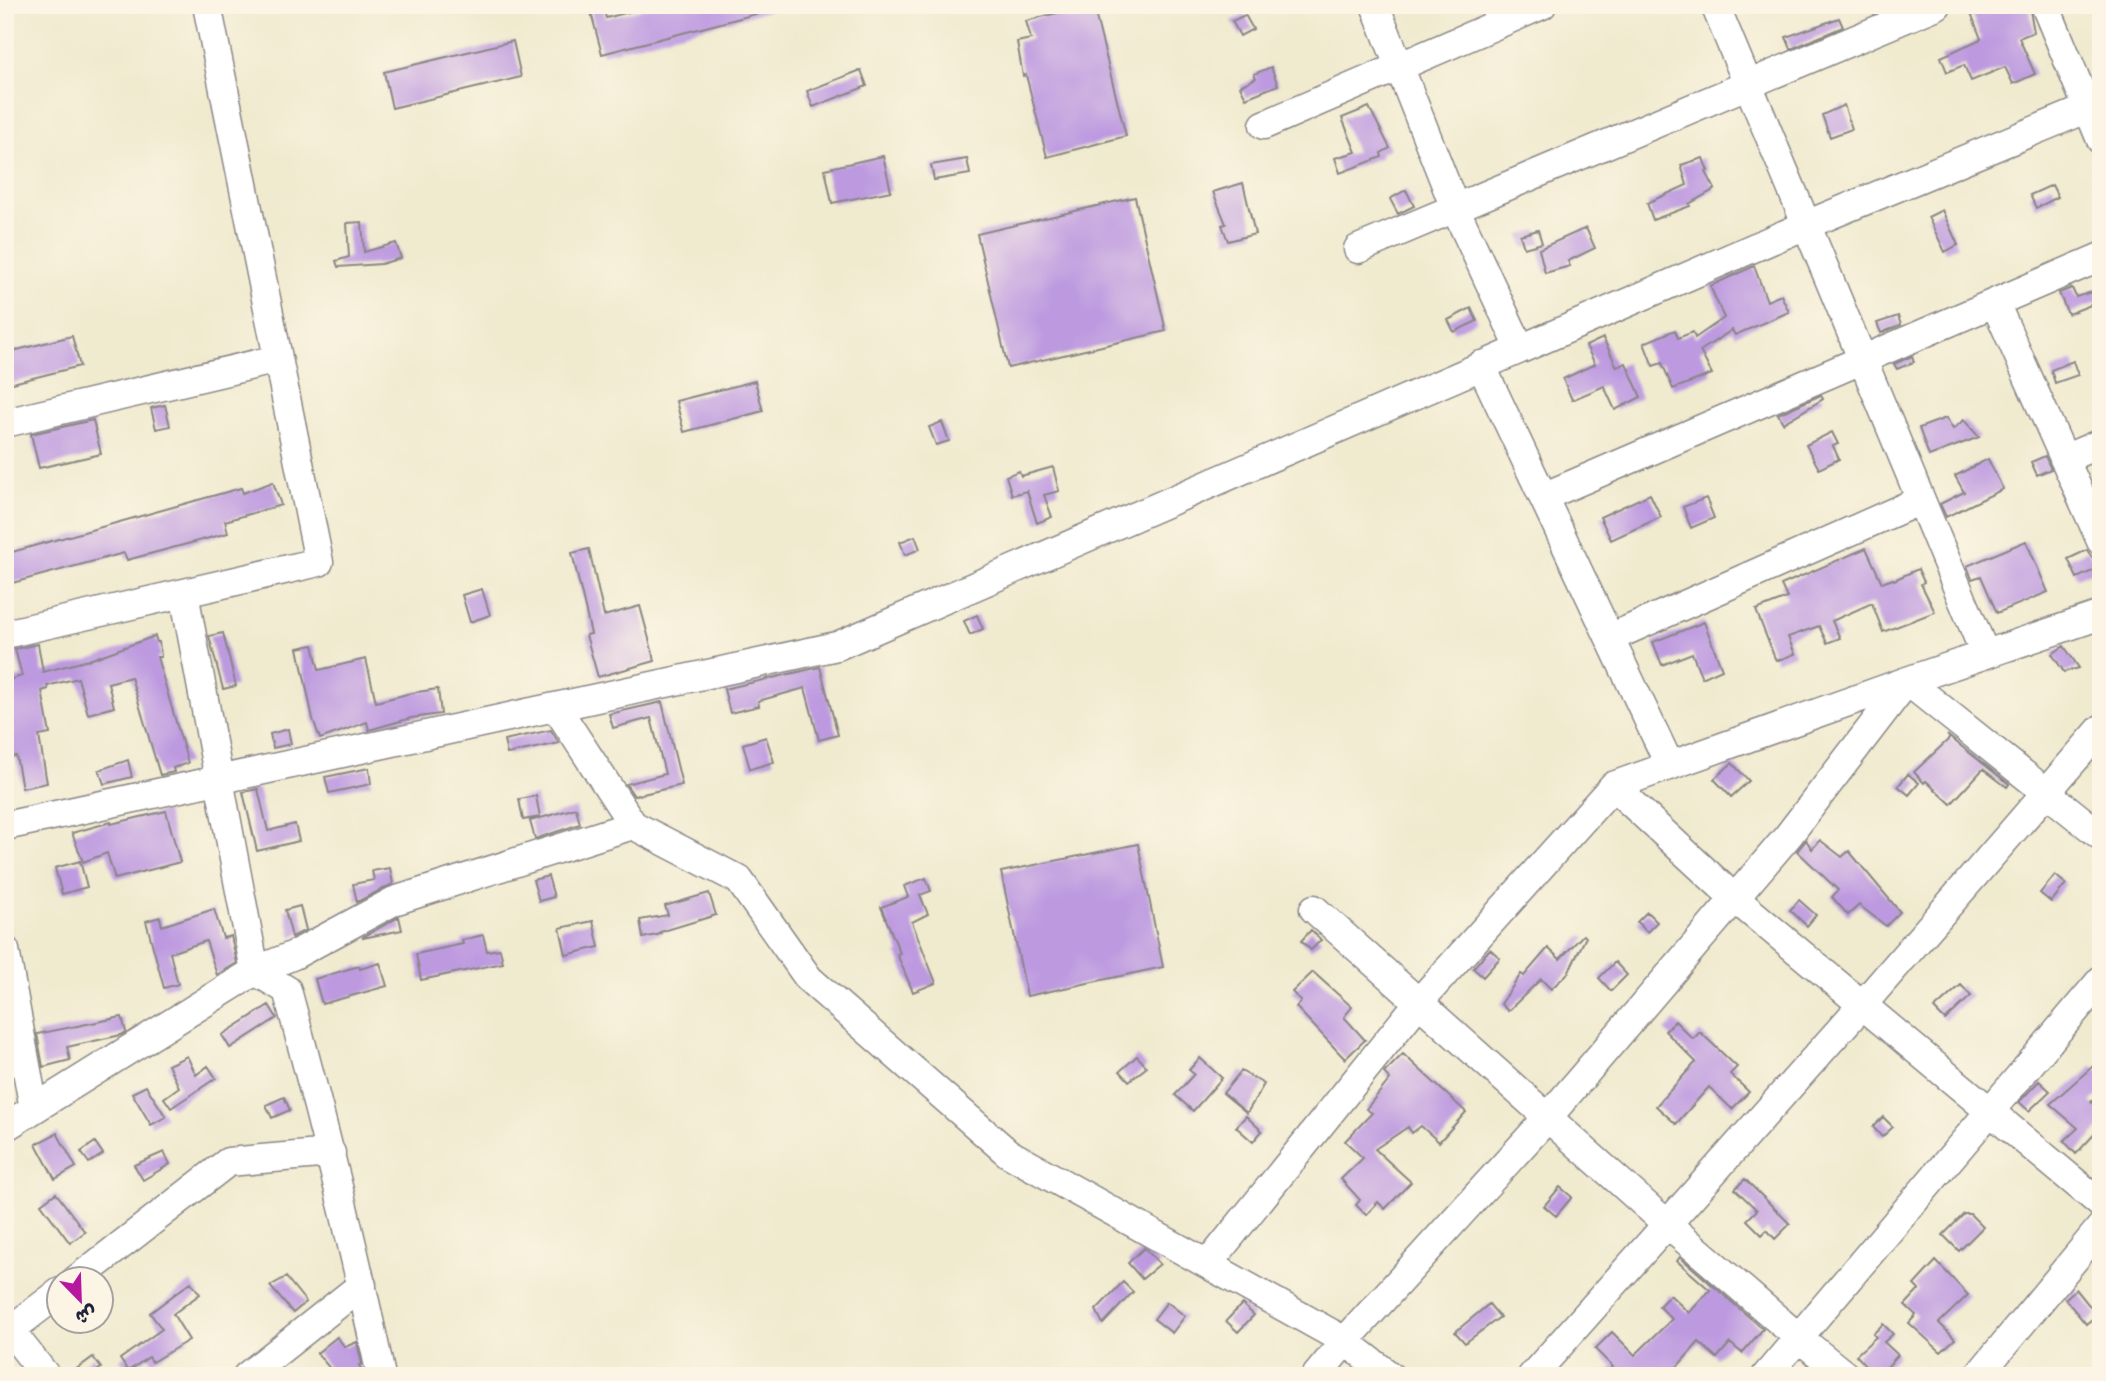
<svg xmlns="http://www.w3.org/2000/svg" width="2106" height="1381" font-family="Caveat,'Playpen Sans Arabic',sans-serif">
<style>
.building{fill:#bd9ae0}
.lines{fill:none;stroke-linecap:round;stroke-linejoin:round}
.minor-casing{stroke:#898685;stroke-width:31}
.minor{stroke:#fff;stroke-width:28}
</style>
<rect width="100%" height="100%" fill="#fcf5e5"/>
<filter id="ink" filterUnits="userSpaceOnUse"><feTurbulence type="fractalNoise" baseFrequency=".0143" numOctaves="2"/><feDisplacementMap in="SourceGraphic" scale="14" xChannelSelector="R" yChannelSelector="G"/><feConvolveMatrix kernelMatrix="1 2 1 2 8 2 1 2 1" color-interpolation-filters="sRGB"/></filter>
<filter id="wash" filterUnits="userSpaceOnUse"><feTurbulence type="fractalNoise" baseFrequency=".00686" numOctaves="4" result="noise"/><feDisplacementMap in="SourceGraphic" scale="28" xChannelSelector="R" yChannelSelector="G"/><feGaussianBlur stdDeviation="1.57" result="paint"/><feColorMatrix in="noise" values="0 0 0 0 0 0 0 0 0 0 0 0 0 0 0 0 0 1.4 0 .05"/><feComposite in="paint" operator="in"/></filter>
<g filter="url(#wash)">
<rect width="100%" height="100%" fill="#f0eacf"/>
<g id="blocks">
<path class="building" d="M589 5H602L606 18 656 5H770L771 10 602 54Z
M1087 5H1093L1126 136 1047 157 1026 75 1023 76 1017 42 1031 39 1026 21Z
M1968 5H2029L2034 32 2019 38 2035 74 2013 84 2005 67 1971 81 1964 65 1947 72 1941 57 1981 39Z
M1245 15 1253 29 1240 36 1232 21Z
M1839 18 1843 27 1791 49 1786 37Z
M513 41 521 77 392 108 384 72Z
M1271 67 1278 85 1246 98 1240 86 1256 78 1254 74Z
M861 70 867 86 813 107 807 91Z
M1844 105 1852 129 1830 137 1822 115Z
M1369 107 1390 148 1381 153 1382 157 1340 173 1335 158 1356 152 1342 118Z
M883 156 891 191 832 203 825 169Z
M1703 158 1708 171 1706 172 1715 189 1689 204 1690 206 1653 220 1647 203 1687 185 1681 165Z
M967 159 970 174 934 180 931 165Z
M1243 183 1255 234 1228 241 1222 225 1226 224 1213 192Z
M2052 185 2058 197 2036 208 2030 195Z
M1406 190 1414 206 1398 214 1390 199Z
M1135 197 1166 331 1008 368 977 234Z
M1942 210 1958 245 1945 252 1928 217Z
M362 222 364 252 396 243 401 258 381 264 338 267 336 261 349 257 347 223Z
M1586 228 1595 248 1568 261 1570 266 1545 273 1539 249Z
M1538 230 1542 243 1524 248 1520 235Z
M1754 266 1767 301 1781 295 1789 312 1735 335 1732 330 1700 351 1712 374 1673 389 1662 363 1653 366 1644 343 1675 330 1678 338 1693 332 1695 338 1724 318 1710 286Z
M2072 288 2076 297 2101 289V301L2068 314 2059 293Z
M1471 308 1477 321 1454 332 1448 320Z
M1898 316 1901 325 1881 333 1877 323Z
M72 336 80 366 5 385V353Z
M1603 338 1617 367 1626 363 1641 397 1615 410 1604 386 1572 400 1563 379 1595 364 1586 346Z
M1912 356 1914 362 1897 369 1894 364Z
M2073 361 2078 375 2055 383 2051 370Z
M755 381 763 411 684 432 676 401Z
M1821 395 1823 399 1783 423 1778 414Z
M165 405 170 426 156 429 151 408Z
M1946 418 1953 429 1964 420 1979 437 1929 456 1919 428Z
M93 420 101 454 39 468 31 434Z
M942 422 949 441 936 445 929 427Z
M1832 432 1838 444 1833 446 1839 459 1819 469 1806 445Z
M2045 456 2051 469 2037 475 2031 462Z
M1988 459 2003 489 1946 517 1940 504 1964 492 1955 476Z
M1053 467 1059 491 1044 495 1052 517 1037 523 1027 491 1012 495 1006 476 1019 471 1021 476Z
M273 482 281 505 225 521 228 533 127 560 124 553 5 585V554L241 488 243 493Z
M1650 494 1661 517 1611 540 1600 517Z
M1706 498 1714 518 1691 528 1683 507Z
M915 536 920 549 905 555 900 542Z
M2026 541 2048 592 1997 613 1981 576 1972 579 1967 566Z
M1866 548 1882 583 1893 579 1894 580 1918 569 1924 582 1921 584 1935 612 1883 632 1872 603 1832 621 1840 638 1827 643 1819 626 1788 637 1795 654 1776 661 1756 610 1787 598 1781 585Z
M589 549 604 616 640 606 655 661 598 677 586 635 591 634 572 553Z
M2087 550 2099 568 2077 578 2068 559Z
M482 589 490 615 470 622 462 595Z
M977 615 983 629 970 635 964 621Z
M1704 622 1722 669 1702 678 1692 653 1662 665 1653 642Z
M223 633 236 686 223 689 209 636Z
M155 636 157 642H159L161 657H157L188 763 173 768 174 772 160 775 131 677 108 683 114 707 88 714 78 678 47 686 48 689 42 691 50 734 39 736 47 783 22 788 16 756 5 758V681L22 676 15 649 38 644 43 672 89 660Z
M313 645 319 670 366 659 376 702 411 693 438 689 441 714 411 718 369 730 367 722 320 739 313 719 298 648Z
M2064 646 2079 668 2064 672 2052 654Z
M820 667 838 735 819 740 805 688 758 701 759 706 730 713 724 689Z
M662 702 682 785 634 796 626 784 665 774 651 718 613 728 609 714Z
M288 729 291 744 273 748 270 734Z
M551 730 559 743 507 754 504 740Z
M1947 735 2009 784 2007 787 1983 769 1951 804 1926 781 1924 783 1914 772 1950 738Z
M766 737 774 762 750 769 743 744Z
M128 760 132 777 104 784 99 770Z
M1732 763 1749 781 1731 797 1714 779Z
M369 768 371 784 329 793 325 777Z
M1908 774 1919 783 1909 795 1898 786Z
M258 789 268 831 295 824 299 841 257 851 243 792Z
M536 796 540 817 523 820 519 799Z
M576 808 580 824 535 839 530 821Z
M166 811 180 862 115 879 107 853 83 862 72 833 111 822V824Z
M1806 840 1812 849 1820 840 1842 857 1849 851 1900 912 1886 926 1859 905 1848 915 1832 897 1838 890 1797 851Z
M1138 844 1163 967 1027 996 1001 872Z
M80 861 87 887 62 894 55 868Z
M390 868 393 884 357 902 353 884 374 880 372 871Z
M2055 875 2066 884 2051 902 2040 893Z
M548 876 554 897 539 901 533 880Z
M926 878 931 891 920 895 928 914 912 922 936 983 913 992 897 954 900 953 881 907 908 897 904 886Z
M709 893 716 915 660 932 661 934 643 938 640 920 668 915 665 906Z
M1799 900 1816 915 1807 926 1790 910Z
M300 906 306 930 292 937 285 910Z
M214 909 223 938 231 936 237 963 217 975 206 941 170 953 178 984 164 988 146 921 160 917 162 926Z
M1647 912 1657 922 1647 932 1637 922Z
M399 917 402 930 363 938V937Z
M593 921 599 947 566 955 560 928Z
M1311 930 1321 940 1311 950 1301 941Z
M483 935 487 951 500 949 503 963 421 980 416 954 463 944 462 940Z
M1583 935 1586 937 1568 973 1551 989 1541 979 1508 1011 1501 1004 1521 974 1524 976 1548 948 1560 959Z
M1490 949 1500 958 1483 977 1473 968Z
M1615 962 1627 975 1611 991 1599 978Z
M380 963 387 986 322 1004 315 979 359 966 360 969Z
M1313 972 1352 1007 1344 1017 1365 1040 1345 1059 1296 1007 1301 1001 1292 992Z
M1961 985 1971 996 1945 1020 1934 1009Z
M269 1005 277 1018 230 1048 222 1035Z
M122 1017 126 1032 121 1035 67 1047 70 1060 43 1067 37 1034Z
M1675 1021 1693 1039 1700 1032 1737 1067 1730 1074 1749 1092 1732 1109 1709 1087 1676 1124 1656 1106 1696 1062 1665 1031Z
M1403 1054 1466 1112 1439 1142 1421 1126 1412 1133 1408 1127 1375 1149 1411 1182 1385 1209 1378 1202 1366 1215 1356 1205 1360 1200 1341 1179 1363 1158 1345 1141 1372 1113 1366 1109 1390 1079 1384 1073Z
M187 1056 196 1075 208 1066 216 1078 171 1108 164 1098 179 1087 168 1065Z
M1137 1056 1147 1067 1129 1081 1120 1071Z
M1200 1058 1222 1078 1193 1111 1175 1095 1194 1074 1189 1070Z
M2093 1066 2101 1074V1093L2091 1102 2101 1111V1127L2076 1154 2064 1141 2078 1128 2050 1104Z
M1241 1071 1264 1084 1247 1113 1223 1093Z
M2039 1081 2050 1091 2029 1111 2019 1102Z
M146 1086 166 1117 151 1125 132 1093Z
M284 1097 290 1110 272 1118 266 1105Z
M1246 1116 1262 1131 1253 1142 1236 1127Z
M1883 1117 1893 1127 1882 1137 1873 1127Z
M57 1133 76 1167 55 1179 36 1144Z
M95 1142 103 1154 89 1163 81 1152Z
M164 1152 170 1164 143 1180 134 1165Z
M1745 1179 1790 1224 1775 1239 1767 1230 1762 1235 1747 1220 1757 1210 1735 1189Z
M1560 1187 1572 1197 1556 1216 1544 1206Z
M56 1193 85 1232 70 1243 41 1204Z
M1964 1214H1970L1983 1227 1959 1251 1943 1235Z
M1144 1248 1160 1264 1142 1279 1128 1263Z
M1680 1257 1763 1329 1742 1353 1730 1343 1717 1358 1699 1342 1669 1376H1604L1613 1367 1595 1349 1612 1332 1635 1355 1672 1319 1659 1306 1670 1295 1689 1313 1710 1290 1677 1261Z
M1936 1261 1968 1295 1939 1323 1955 1339 1941 1352 1909 1323 1916 1315 1905 1305 1919 1290 1914 1285Z
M286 1277 306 1302 293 1313 270 1286Z
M191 1282 200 1294 173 1314 189 1340 152 1362 149 1357 128 1371 120 1359 162 1329 150 1313Z
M1123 1282 1133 1292 1103 1324 1096 1310Z
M2076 1289 2097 1315 2086 1324 2065 1299Z
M1167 1302 1185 1316 1172 1333 1154 1319Z
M1242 1304 1254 1315 1238 1332 1226 1321Z
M1489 1304 1500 1317 1465 1343 1455 1332Z
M1883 1324 1893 1334 1884 1342 1898 1355 1879 1376H1875L1856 1355 1876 1337 1873 1334Z
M337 1337 345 1347 357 1342 362 1364 359 1365 364 1376H336L317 1353Z
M93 1357 101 1368 90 1376H67Z"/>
</g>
</g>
<g filter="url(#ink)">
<use href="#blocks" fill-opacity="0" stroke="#898685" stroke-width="2"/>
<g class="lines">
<g class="minor-casing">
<path id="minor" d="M1375 5 1455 208 1520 348
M1715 5 1985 654
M2045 5 2101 140
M1264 125 1542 5
M1358 249 1937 5
M1995 303 2101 541
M1481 365 1670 766
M5 423 278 359
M2064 459 2101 443
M1543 497 2101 257
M5 634 319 562 207 5
M1610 638 1921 500
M556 707 633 825 739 880 809 979 1008 1153 1345 1341 1390 1376
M1613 786 1733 897 2101 1204
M5 826 837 646 1806 225 2101 103
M1314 909 1667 1224 1799 1338 1846 1376
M5 950 34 1109
M5 1127 255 971 184 593
M1208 1264 1419 1002 1613 786 1907 681 2101 615
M76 1280 228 1162 331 1153
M5 1324 46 1376
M5 1334 60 1292
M247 1376 362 1285
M381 1376C354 1246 322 1118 287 990L255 971 294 955 394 901 633 825
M1316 1376 1345 1341 1549 1116 1788 836 1907 681 2101 836
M1532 1376 1863 1004 2101 729
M1766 1376 2101 980
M1978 1376 2101 1227"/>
</g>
<use href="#minor" class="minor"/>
</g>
</g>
<rect width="2106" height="1381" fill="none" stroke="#fcf5e5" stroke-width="28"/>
<g transform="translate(80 1300) rotate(157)"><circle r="33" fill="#fcf5e5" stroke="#a5a1a1" stroke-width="2"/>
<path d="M0-5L12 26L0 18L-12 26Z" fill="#b5179e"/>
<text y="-10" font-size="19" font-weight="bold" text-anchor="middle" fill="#22223b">ش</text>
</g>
</svg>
